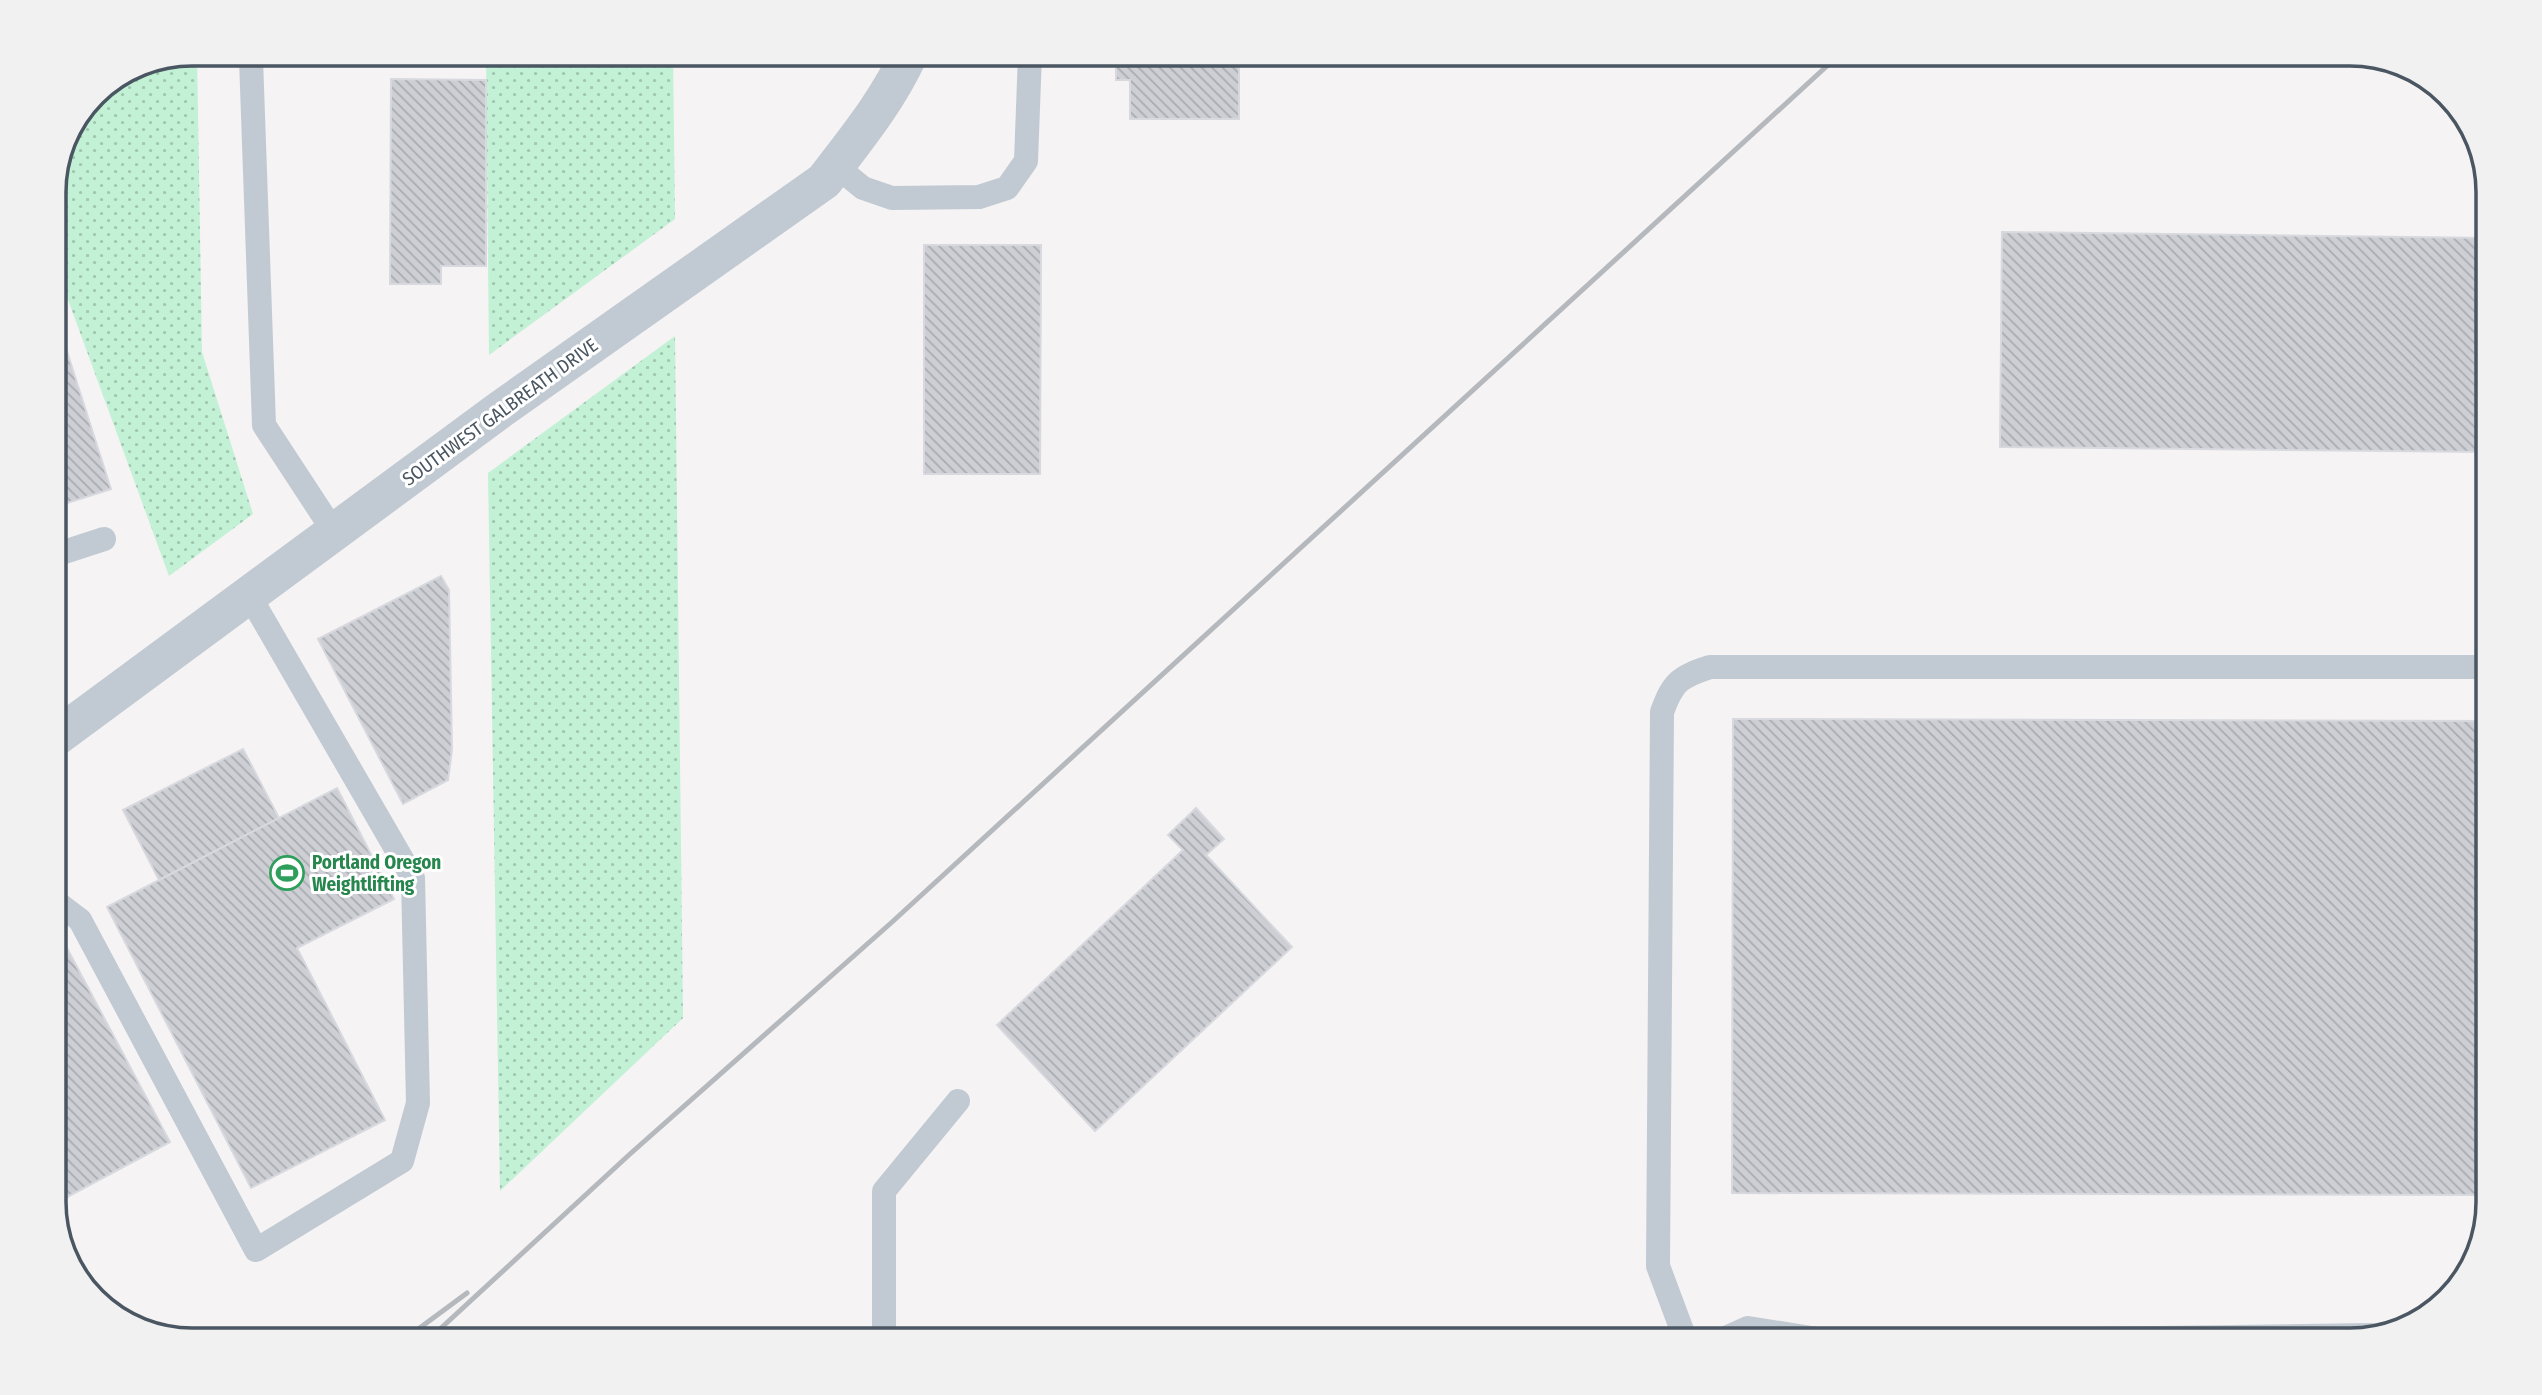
<svg xmlns="http://www.w3.org/2000/svg" width="2542" height="1395" font-family="'Fira Sans Condensed',sans-serif">
<style>
.grass{fill:url(#grass-dots)}
.building{fill:url(#building-back-hatch);stroke:#d7d9de;stroke-width:2}
.lines{fill:none;stroke-linecap:round;stroke-linejoin:round}
.service{stroke:#c1cad2;stroke-width:24}
.minor{stroke:#c1cad2;stroke-width:38}
.rail{stroke:#b5b8bd;stroke-width:5}
.labels{text-anchor:middle;dominant-baseline:central;stroke-width:6;stroke-linejoin:round;paint-order:stroke}
.street-label{font-size:19px;fill:#4a5661;stroke:#fff}
.leisure-label{font-size:19px;font-weight:bold;fill:#27864d;stroke:#fff;text-anchor:start}
.rim{fill:none;stroke:#4a5661;stroke-width:3.5}
</style>
<defs>
<pattern id="grass-dots" width="8" height="8" patternUnits="userSpaceOnUse" patternTransform="scale(1.75)"><rect width="8" height="8" fill="#c3f1d5"/><path d="M2 2h.1M6 6h.1" fill="none" stroke="#a0c6b0" stroke-width="1.8" stroke-linecap="round"/></pattern>
<pattern id="building-back-hatch" width="6" height="6" patternUnits="userSpaceOnUse" patternTransform="scale(1.75)"><rect width="6" height="6" fill="#cdcfd5"/><path d="M-1 5l2 2M0 0l6 6M5-1l2 2" fill="none" stroke="#a8abb0"/></pattern>
</defs>
<rect width="100%" height="100%" fill="#f5f3f3"/>
<path class="grass" d="M197 54 202 352 253 514 169 576 55 264V184L65 139 95 95 140 65Z
M486 54H673L675 219 489 355Z
M675 336 683 1018 500 1191 488 473Z"/>
<path class="building" d="M1116 54H1239V119H1130V80H1116Z
M391 79 486 80V266H441V284H390Z
M2002 232 2487 238 2488 452 2000 447Z
M924 245H1041L1040 474H924Z
M55 314 111 489 55 507Z
M441 576 449 590 452 750 448 780 403 804 318 639Z
M1733 719 2488 721V1195L1732 1193Z
M243 749 279 818 159 880 123 810Z
M337 788 394 899 297 948 385 1120 251 1188 107 907Z
M1196 808 1224 839 1206 855 1292 947 1095 1131 997 1025 1183 850 1168 835Z
M59 933 170 1142 56 1203 55 936Z"/>
<g class="lines">
<path class="service" d="M251 59 264 425 334 532
M836 166 863 188 892 198 979 197 1007 188 1026 161 1030 54
M55 555 104 539
M55 901 80 920 256 1250 402 1161 418 1103 413 878 249 595
M884 1341V1191L958 1101
M1686 1341 1658 1266 1662 712C1673 682 1679 677 1710 667H2488
M1719 1341 1748 1328 1830 1341
M1947 1341 2372 1335"/>
<path class="minor" d="M55 738 501 409 824 181C855 140 887 102 909 54"/>
<path class="rail" d="M402 1341 467 1293
M427 1341 630 1154 891 923 1840 54"/>
</g>
<defs>
<g id="stadium-ring" transform="scale(1.75)"><circle r="9.5" fill="#fff" stroke="#2e9e5b" stroke-width="1.5"/><path d="M0-5a6.5 5 0 1 0 0 10a6.5 5 0 1 0 0-10ZM-3.5-1.8h7v3.6h-7Z" fill="#2e9e5b"/></g>
</defs>
<g fill-rule="evenodd">
<use href="#stadium-ring" x="287" y="873"/>
</g>
<g class="labels">
<g class="street-label">
<text transform="translate(500 412) rotate(-36)">SOUTHWEST GALBREATH DRIVE</text>
</g>
<g class="leisure-label">
<text x="312" y="862">Portland Oregon<tspan x="312" dy="22">Weightlifting</tspan></text>
</g>
</g>
<path d="M0 0H2542V1395H0ZM192 66H2350A126 126 0 0 1 2476 192V1202A126 126 0 0 1 2350 1328H192A126 126 0 0 1 66 1202V192A126 126 0 0 1 192 66Z" fill="#f1f1f2" fill-rule="evenodd"/>
<path class="rim" d="M192 66H2350A126 126 0 0 1 2476 192V1202A126 126 0 0 1 2350 1328H192A126 126 0 0 1 66 1202V192A126 126 0 0 1 192 66Z"/>
</svg>
